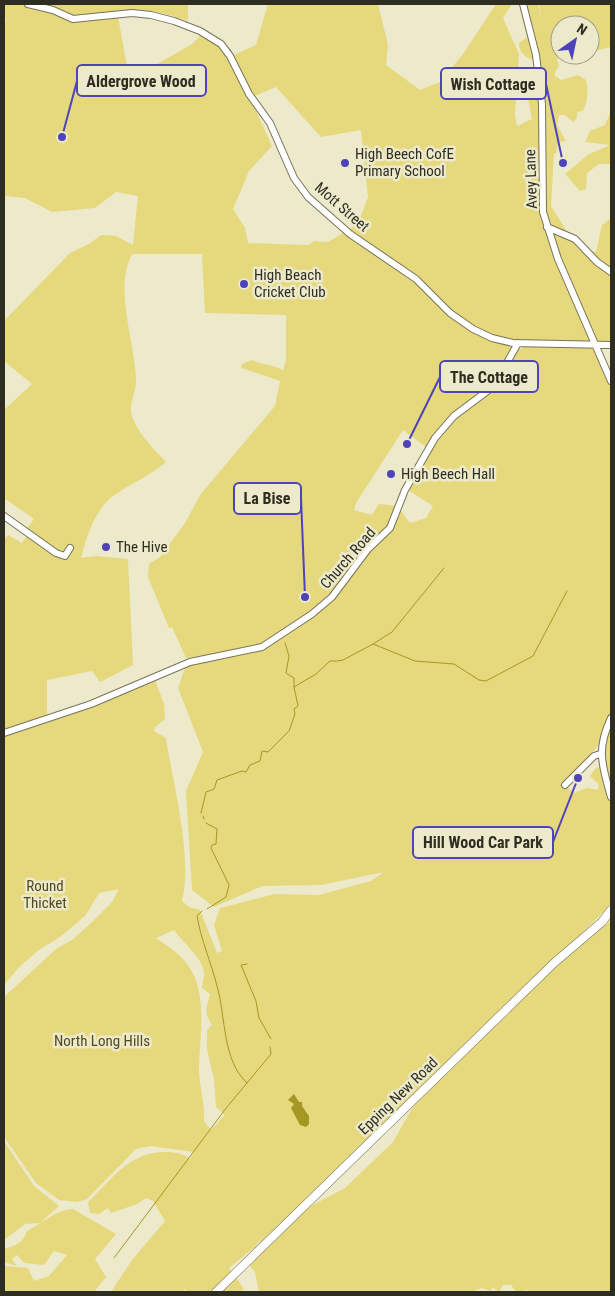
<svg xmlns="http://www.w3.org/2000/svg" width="615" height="1296" font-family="'Roboto Condensed',sans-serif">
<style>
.green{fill:#e5d87d;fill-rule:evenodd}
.water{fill:#a69724}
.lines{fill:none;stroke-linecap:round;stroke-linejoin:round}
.stream{stroke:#a69724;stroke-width:1}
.minor-casing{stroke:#777359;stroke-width:8}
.major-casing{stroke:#777359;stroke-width:9}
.minor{stroke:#fff;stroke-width:6}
.major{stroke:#fff;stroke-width:8}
.poi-dot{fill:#4f43ba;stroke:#edeacc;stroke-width:2}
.labels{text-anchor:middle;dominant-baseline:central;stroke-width:5;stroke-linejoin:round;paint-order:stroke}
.poi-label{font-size:15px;fill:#2e2d22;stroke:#edeacc;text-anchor:start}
.street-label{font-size:15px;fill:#2e2d22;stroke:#edeacc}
.park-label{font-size:15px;fill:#504a1e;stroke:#edeacc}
.leader{fill:none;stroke:#4f43ba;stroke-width:2}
.callout-dot{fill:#4f43ba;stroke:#edeacc;stroke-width:2}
.callout{fill:#edeacc;stroke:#4f43ba;stroke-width:2}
.callout-label{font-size:16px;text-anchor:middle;font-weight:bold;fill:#2e2d22}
</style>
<rect width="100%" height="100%" fill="#edeacc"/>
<path class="green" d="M4 4H188V21C166 13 140 7 117 11L128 72 147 70 192 44 201 35 221 47 229 57 256 45 268 4H378L388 45 386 65 420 90 440 82 463 54 496 4H512L503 18 519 54 515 115 517 126 532 119 526 88 530 80 535 91 537 87 533 60C525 57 519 52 519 43L527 37 519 4H538L541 20 539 4H611V47L590 52V25H560V55H574L557 59 559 66 555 72V76L561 80 578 75 586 80C589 89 587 103 583 111L577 112V118L573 122 565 115H559L557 125 566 141 558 142 556 154 554 153 551 206 578 249 585 250 611 274V343L598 342 596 340 591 342 492 340 521 349 526 345 594 346 611 383V714L597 747 564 784 574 793 587 788 598 790 599 785 590 776 595 769 601 766 611 801V905L257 1246 264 1234 255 1247 229 1268 232 1272 212 1292H188L185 1289 181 1292H111L132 1260 165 1221 153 1201 146 1198 137 1204 111 1213 108 1208 99 1214 90 1213 88 1202C113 1178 131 1150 168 1152 177 1153 183 1153 190 1159L194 1152 150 1146 136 1149 87 1199 77 1202 59 1200 36 1183 4 1137V997L56 949 72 940 91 923 112 902 119 889 99 893 85 916 60 937 39 950 20 966 4 985V736L155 680 164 704 165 719 155 727 154 731 166 738C173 785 193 856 182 901L189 907 200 910 217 953 222 951 214 925 220 908 275 894 319 895 371 881 384 872 321 885 262 886 214 907 192 890 186 791 203 752 178 688 185 668 208 655 186 658 172 627 169 628 148 577 149 564 160 557 185 523 200 495 275 406 280 381 241 368 242 364 252 360C262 365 273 364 283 370L286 360V315L205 313 202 254H132C113 291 136 343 136 382 136 393 128 405 132 416 137 433 154 449 166 462 150 476 130 484 113 496 94 511 87 536 81 558L96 556 128 559 133 665 100 682 92 671 47 680V715L4 729V540L8 535 22 543 30 531 27 528 34 519 4 498V410L32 384 4 361V321L70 253 89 244 101 235 116 236 133 245 138 196 116 192 95 208 52 212 25 198 4 196V24L6 22ZM276 87 321 137 361 130 368 197 358 224 328 242 314 241 309 245 248 243 245 228 233 209 249 171 272 146 250 98ZM403 430 430 450 408 490 433 506 426 518 410 523 397 506 379 504 372 515 354 510 356 503ZM174 930C182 942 202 957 204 972 205 976 202 983 202 988L210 994C207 1008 203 1012 212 1025L207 1030V1049L214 1080 216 1107 225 1115 211 1130 204 1121C205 1104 200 1089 199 1072 199 1035 211 986 181 957 174 950 165 944 156 938Z
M611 111V164H599L587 173 586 189 580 191 565 174 589 154 610 145 585 142 590 131 605 125Z
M611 218V269L600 262 591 251 596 252 602 225Z
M611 724V785C604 760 602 749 611 724Z
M611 920V1292H530L527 1290 516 1292 511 1285H503L499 1292 492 1287 491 1291 482 1288 470 1292H259L255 1272 249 1265 307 1208 345 1188 393 1142 413 1107 436 1082 550 971Z
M4 1141 34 1186 59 1206 40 1223 25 1224 4 1240Z
M73 1209 116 1234 95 1259 106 1277 94 1292H4V1266L28 1268 34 1281 49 1276 67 1255 54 1251 44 1265 24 1263 17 1255 12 1259 17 1266 4 1262V1249C15 1246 23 1243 27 1231 43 1223 55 1210 73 1209Z
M236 1277 244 1289 241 1292H220Z"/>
<path class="water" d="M294 1094 299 1102H302V1106L309 1116V1124L306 1127 300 1125 291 1108 294 1104 288 1100Z"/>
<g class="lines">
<path class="stream" d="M285 643 289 656 286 673 294 678V687
M373 644 392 632 444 568
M337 661 343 660 373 644 415 661 454 664 479 680 486 681 533 656 567 591
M289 731 295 714 294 709 298 706 294 687 316 674 330 661H336
M201 813 206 792 214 789 217 780 242 771 246 772 250 765 260 761 262 751 268 752 288 732
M203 816 204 819
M206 823 217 829 216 844 212 845 211 848 229 885 226 897 207 909
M202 911 197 916C201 940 211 962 217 986 226 1017 222 1060 247 1083
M247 964 241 965 256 1001 259 1018 271 1039
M114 1258 227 1107 271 1054 270 1047"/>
<g class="minor-casing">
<path id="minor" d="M28 4 53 10 73 19 132 13 151 15 174 21 200 31 221 44 230 56 249 94 270 123 294 178 308 197 350 234 416 279 450 313 473 329 492 338 513 343 611 345
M523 4 536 55 542 104 543 212 558 259 611 381
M547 227 575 239 597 262 611 272
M4 516 56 553 65 556 70 548
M611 718C596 750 602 765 611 797
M4 733 91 704 190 662 262 647 312 614 332 597 368 549 390 528 405 490 435 438 454 416 494 386 518 343
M565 785 594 756 600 754"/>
</g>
<g class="major-casing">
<path id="major" d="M216 1292 554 963 602 922 611 910"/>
</g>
<use href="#minor" class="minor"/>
<use href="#major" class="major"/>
</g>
<g class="poi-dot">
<circle cx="345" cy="163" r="5"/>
<circle cx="244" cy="284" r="5"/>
<circle cx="391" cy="474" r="5"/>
<circle cx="106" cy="547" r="5"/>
</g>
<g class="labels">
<g class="poi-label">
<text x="355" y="154">High Beech CofE<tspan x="355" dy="17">Primary School</tspan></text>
<text x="254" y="275">High Beach<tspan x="254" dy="17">Cricket Club</tspan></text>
<text x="401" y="474">High Beech Hall</text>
<text x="116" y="547">The Hive</text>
</g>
<g class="street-label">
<text transform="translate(531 179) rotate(-92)">Avey Lane</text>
<text transform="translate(342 207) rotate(41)">Mott Street</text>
<text transform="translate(348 558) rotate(-49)">Church Road</text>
<text transform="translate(398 1096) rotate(-44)">Epping New Road</text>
</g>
<g class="park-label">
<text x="45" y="886">Round<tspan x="45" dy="17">Thicket</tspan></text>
<text x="102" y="1041">North Long Hills</text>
</g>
</g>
<path class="leader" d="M62 137L77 81M563 163L546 84M407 444L440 377M305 597L301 498M578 778L553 842"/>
<g class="callout-dot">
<circle cx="62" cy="137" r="5"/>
<circle cx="563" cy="163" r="5"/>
<circle cx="407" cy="444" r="5"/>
<circle cx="305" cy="597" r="5"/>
<circle cx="578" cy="778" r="5"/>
</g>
<g class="callout">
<rect x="77" y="65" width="129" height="31" rx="5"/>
<rect x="441" y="68" width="105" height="31" rx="5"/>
<rect x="440" y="361" width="98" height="31" rx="5"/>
<rect x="234" y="483" width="67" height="31" rx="5"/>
<rect x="413" y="827" width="140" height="31" rx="5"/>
</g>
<g class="callout-label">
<text x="141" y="87">Aldergrove Wood</text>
<text x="493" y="90">Wish Cottage</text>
<text x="489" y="383">The Cottage</text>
<text x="267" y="504">La Bise</text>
<text x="483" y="848">Hill Wood Car Park</text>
</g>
<rect width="615" height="1296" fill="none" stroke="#2e2d22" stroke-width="10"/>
<g transform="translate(575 40) rotate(33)"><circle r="24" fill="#edeacc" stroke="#a19e88"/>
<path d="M0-4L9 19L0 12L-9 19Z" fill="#4f43ba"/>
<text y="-8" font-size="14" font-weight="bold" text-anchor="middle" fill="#2e2d22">N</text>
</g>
</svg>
